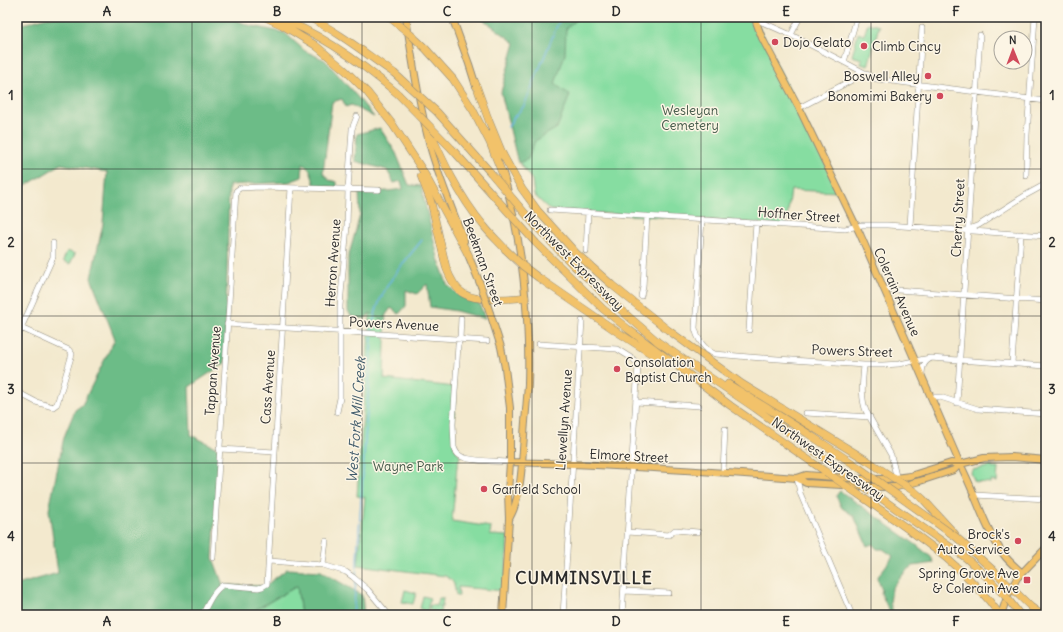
<svg xmlns="http://www.w3.org/2000/svg" width="1063" height="632" font-family="Delius,sans-serif">
<style>
.green{fill:#86dda1;stroke:#588466}
.forest{fill:#6cbc87;stroke:#4c7459}
.lines{fill:none;stroke-linecap:round;stroke-linejoin:round}
.stream{stroke:#67b4e1;stroke-width:1.5}
.minor-casing{stroke:#8f8a7c;stroke-width:6}
.major-casing{stroke:#8f8a7c;stroke-width:8}
.highway-casing{stroke:#8f8a7c;stroke-width:8}
.minor{stroke:#fff;stroke-width:5}
.major{stroke:#f2c26a;stroke-width:6}
.highway{stroke:#f2c26a;stroke-width:7}
.major-bridge-casing{stroke:#8f8a7c;stroke-width:8;stroke-linecap:butt}
.highway-bridge-casing{stroke:#8f8a7c;stroke-width:8;stroke-linecap:butt}
.major-bridge{stroke:#f2c26a;stroke-width:6}
.highway-bridge{stroke:#f2c26a;stroke-width:7}
.grid{fill:none;stroke:#2b2b2b;stroke-width:1;stroke-opacity:0.55}
.poi-dot{fill:#d1495b;stroke:#fcf5e5;stroke-width:1.5}
.labels{text-anchor:middle;dominant-baseline:central;stroke-width:3;stroke-linejoin:round;paint-order:stroke}
.poi-label{font-size:13px;fill:#2b2b2b;stroke:#fcf5e5;text-anchor:start}
.park-label{font-size:13px;fill:#425848;stroke:#fcf5e5}
.street-label{font-size:13px;fill:#2b2b2b;stroke:#fcf5e5}
.water-label{font-size:14px;font-style:italic;fill:#405b6b;stroke:#fcf5e5}
.district-label{font-size:17px;font-weight:bold;letter-spacing:1px;fill:#2b2b2b;stroke:#fcf5e5}
.neatline{fill:none;stroke:#2b2b2b;stroke-width:1.5}
.grid-label{font-size:13px;text-anchor:middle;font-weight:bold;fill:#2b2b2b}
</style>
<rect width="100%" height="100%" fill="#fcf5e5"/>
<filter id="ink" filterUnits="userSpaceOnUse"><feTurbulence type="fractalNoise" baseFrequency=".025" numOctaves="2"/><feDisplacementMap in="SourceGraphic" scale="8" xChannelSelector="R" yChannelSelector="G"/><feConvolveMatrix kernelMatrix="1 2 1 2 8 2 1 2 1" color-interpolation-filters="sRGB"/></filter>
<filter id="wash" filterUnits="userSpaceOnUse"><feTurbulence type="fractalNoise" baseFrequency=".012" numOctaves="4" result="noise"/><feDisplacementMap in="SourceGraphic" scale="16" xChannelSelector="R" yChannelSelector="G"/><feGaussianBlur stdDeviation="0.9" result="paint"/><feColorMatrix in="noise" values="0 0 0 0 0 0 0 0 0 0 0 0 0 0 0 0 0 1.4 0 .05"/><feComposite in="paint" operator="in"/></filter>
<g filter="url(#wash)">
<rect width="100%" height="100%" fill="#f3e9ce"/>
<path class="green" d="M562 17H753L840 192 791 190 786 225 550 210 534 195 532 180 517 159Z
M868 23 879 26 868 66 861 64 862 59 852 56 858 33 864 35Z
M67 251 75 254 70 264 63 261Z
M371 302 386 303 384 379 455 387 454 447 460 456 457 466 452 521 491 527 490 535 508 536 505 591 458 587 459 596H456C454 584 455 581 445 576L358 565 365 497 357 496Z
M992 466V468H998L997 482 991 481V483L975 482 971 473 972 470Z
M297 586 301 615H247L250 613Z
M405 590 416 593 413 604 402 602Z
M423 596 430 598 427 611 420 609Z
M439 598H443L442 607 439 606 441 607 440 613 429 610 430 605 437 606Z"/>
<path class="forest" d="M47 17H229L248 25 285 33 305 51 325 60 360 100 374 117 351 105 346 107 342 99 332 102 323 173 329 180 337 182V187L315 186 310 170 303 164 302 177 289 182 229 185 225 363 189 387 191 435 219 449 213 558 223 585 265 586 287 569 321 571 362 595 364 615H301L297 586 250 613 247 615H17V585L58 573 49 510 64 437 75 410 82 405 115 339 91 278 103 224 107 172 61 164 17 191V26Z
M480 17H578V18L566 29 565 54 555 84 570 95 557 128 535 141 528 159 518 163 501 92 515 43Z
M380 128 396 153 409 185 421 186 438 258 447 284 459 296 479 303 485 318H482L456 311 430 307 427 284 417 294 406 290V306L399 314 391 308 382 320 370 313 365 319 351 316 348 311V258L360 215 359 192 388 191 403 189 401 181 394 183 387 170 355 161 357 134Z
M840 491 915 544 931 557 934 563 913 566 905 572 892 588 890 603 894 615H891L881 593 882 590 877 578 893 556 883 549H877L872 544 867 546 854 516 842 508 836 496Z"/>
<g class="lines">
<path class="stream" d="M508 127 514 117 524 106 559 21V17
M372 332C375 293 399 269 422 240
M356 577 372 336
M353 615 356 581"/>
</g>
</g>
<g filter="url(#ink)">
<g class="lines">
<g class="minor-casing">
<path id="minor" d="M755 19 791 35 844 62 876 79 1046 101
M791 35 800 17
M844 62 857 17
M799 108 852 80 861 72
M1026 176 1027 135 1035 17
M550 210 845 229 862 225H887L1046 236
M702 219 695 328C697 338 704 350 715 354L749 357 864 365H883L899 364 930 358 1046 366
M910 226 922 28
M969 229 979 225 1026 195 1046 184
M586 251 588 212
M884 289 1046 301
M641 296 643 287 647 216
M461 318 460 339 458 345 453 424 454 447C455 450 456 453 459 455 467 462 499 461 510 462
M227 324 487 341
M749 330 756 223
M17 337 53 257V243
M539 344 617 349 633 359 637 363 638 366 622 615
M1012 363 1021 234
M864 365C863 380 860 396 866 411L891 455 897 480
M922 376C922 367 924 361 932 358
M17 392 36 402 53 407 57 404 72 354 69 350 21 328
M931 397H940L978 409 1046 414
M636 402 699 406
M957 403 980 35
M337 412 340 398V306L347 226 348 190 352 129 357 116
M806 413 870 417
M219 449 275 452
M723 473 725 429
M797 478 800 493 852 615
M975 495 1046 499
M628 532 669 535 675 530 698 532
M213 558 236 191 240 188 261 187 379 190
M269 561 323 565 346 572 353 577 368 590 389 615
M323 565 326 541
M624 591 669 593
M202 615C208 604 213 591 223 585L258 588 262 587 267 584 291 188
M563 615 582 321"/>
</g>
<g class="major-casing">
<path id="major" d="M406 17C412 60 419 104 430 146 439 179 453 210 464 241
M452 17 469 64 476 86
M753 17 755 19 762 38 799 108 860 234 960 464C976 494 984 528 1004 555 1009 562 1016 567 1022 573
M491 133 498 157
M503 173C522 240 530 315 528 384 527 401 525 419 524 436 522 459 522 483 515 505 514 510 511 515 509 519
M467 252 481 286
M490 313 501 347 505 368 510 408V462L508 492 509 519 503 615
M510 462C606 464 702 471 797 478L806 483 878 487H897L920 481 954 470 960 464
M797 478 806 475 861 479H887L910 476 951 463 960 464 984 458 1012 457 1046 460
M1001 615 1007 597 1017 578 1046 548"/>
</g>
<g class="highway-casing">
<path id="highway" d="M265 17 282 25 315 45 346 71 367 92 393 125 423 171 469 256
M276 17C319 32 364 65 398 94
M308 17C339 32 366 54 394 73
M425 48 453 79 473 110 490 143 504 178
M475 82 489 121 503 155 515 177 522 189 538 211 576 253 612 285 668 330 742 384 868 461
M426 123C442 159 458 195 484 226 490 234 498 241 505 249
M452 129 490 172
M452 149 493 195
M421 176 431 202 446 267C456 295 467 300 496 299 506 299 515 299 525 297
M535 225 573 265 593 283 607 298 658 342 755 408 845 473
M536 243 603 309 628 329 731 406 826 472
M539 278 619 333 664 362
M728 384 807 433 858 467
M855 492C907 529 963 562 1000 615
M915 492 923 499 955 534
M875 494 966 558 987 577"/>
</g>
<use href="#minor" class="minor"/>
<use href="#major" class="major"/>
<use href="#highway" class="highway"/>
<g class="major-bridge-casing">
<path id="major-bridge" d="M481 286 490 313"/>
</g>
<g class="highway-bridge-casing">
<path id="highway-bridge" d="M389 17 410 34 425 48
M394 73 437 112 452 129
M398 94 452 149
M490 172 535 225
M493 195 536 243
M505 249 523 266 539 278
M868 461 915 492
M858 467 956 537 993 570 1031 607 1042 615
M826 472 855 492
M845 473 875 494
M987 577 1008 599 1020 615"/>
</g>
<use href="#major-bridge" class="major-bridge"/>
<use href="#highway-bridge" class="highway-bridge"/>
</g>
</g>
<path class="grid" d="M192 17V615M362 17V615M532 17V615M701 17V615M871 17V615M17 169H1046M17 316H1046M17 463H1046"/>
<g class="poi-dot">
<circle cx="775" cy="42" r="4"/>
<circle cx="864" cy="46" r="4"/>
<circle cx="928" cy="76" r="4"/>
<circle cx="940" cy="96" r="4"/>
<circle cx="617" cy="369" r="4"/>
<circle cx="484" cy="489" r="4"/>
<circle cx="1018" cy="541" r="4"/>
<rect x="1023" y="576" width="8" height="8" rx="2"/>
</g>
<g class="labels">
<g class="poi-label">
<text x="783" y="42">Dojo Gelato</text>
<text x="872" y="46">Climb Cincy</text>
<text x="920" y="76" text-anchor="end">Boswell Alley</text>
<text x="932" y="96" text-anchor="end">Bonomimi Bakery</text>
<text x="625" y="362">Consolation<tspan x="625" dy="15">Baptist Church</tspan></text>
<text x="492" y="489">Garfield School</text>
<text x="1010" y="534" text-anchor="end">Brock's<tspan x="1010" dy="15">Auto Service</tspan></text>
<text x="1019" y="573" text-anchor="end">Spring Grove Ave<tspan x="1019" dy="15">&amp; Colerain Ave</tspan></text>
</g>
<g class="park-label">
<text x="690" y="110">Wesleyan<tspan x="690" dy="15">Cemetery</tspan></text>
<text x="408" y="466">Wayne Park</text>
</g>
<g class="street-label">
<text transform="translate(799 215) rotate(4)">Hoffner Street</text>
<text transform="translate(958 218) rotate(-87)">Cherry Street</text>
<text transform="translate(574 261) rotate(45)">Northwest Expressway</text>
<text transform="translate(483 262) rotate(70)">Beekman Street</text>
<text transform="translate(333 263) rotate(-86)">Herron Avenue</text>
<text transform="translate(897 292) rotate(66)">Colerain Avenue</text>
<text transform="translate(394 324) rotate(3)">Powers Avenue</text>
<text transform="translate(852 351) rotate(2)">Powers Street</text>
<text transform="translate(213 371) rotate(-86)">Tappan Avenue</text>
<text transform="translate(268 387) rotate(-86)">Cass Avenue</text>
<text transform="translate(564 420) rotate(-86)">Llewellyn Avenue</text>
<text transform="translate(629 456) rotate(3)">Elmore Street</text>
<text transform="translate(828 459) rotate(35)">Northwest Expressway</text>
</g>
<g class="water-label">
<text transform="translate(356 420) rotate(-86)">West Fork Mill Creek</text>
</g>
<g class="district-label">
<text x="584" y="578">CUMMINSVILLE</text>
</g>
</g>
<rect width="1063" height="632" fill="none" stroke="#fcf5e5" stroke-width="44"/>
<g transform="translate(1013 50) rotate(359)"><circle r="19" fill="#fcf5e5" stroke="#a8a49b"/>
<path d="M0-3L7 15L0 10L-7 15Z" fill="#d1495b"/>
<text y="-6" font-size="11" font-weight="bold" text-anchor="middle" fill="#2b2b2b">N</text>
</g>
<rect x="22" y="22" width="1019" height="588" class="neatline"/>
<g class="grid-label">
<text x="107" y="16">A</text>
<text x="277" y="16">B</text>
<text x="447" y="16">C</text>
<text x="616" y="16">D</text>
<text x="786" y="16">E</text>
<text x="956" y="16">F</text>
<text x="11" y="100">1</text>
<text x="1052" y="100">1</text>
<text x="11" y="247">2</text>
<text x="1052" y="247">2</text>
<text x="11" y="394">3</text>
<text x="1052" y="394">3</text>
<text x="11" y="541">4</text>
<text x="1052" y="541">4</text>
<text x="107" y="626">A</text>
<text x="277" y="626">B</text>
<text x="447" y="626">C</text>
<text x="616" y="626">D</text>
<text x="786" y="626">E</text>
<text x="956" y="626">F</text>
</g>
</svg>
